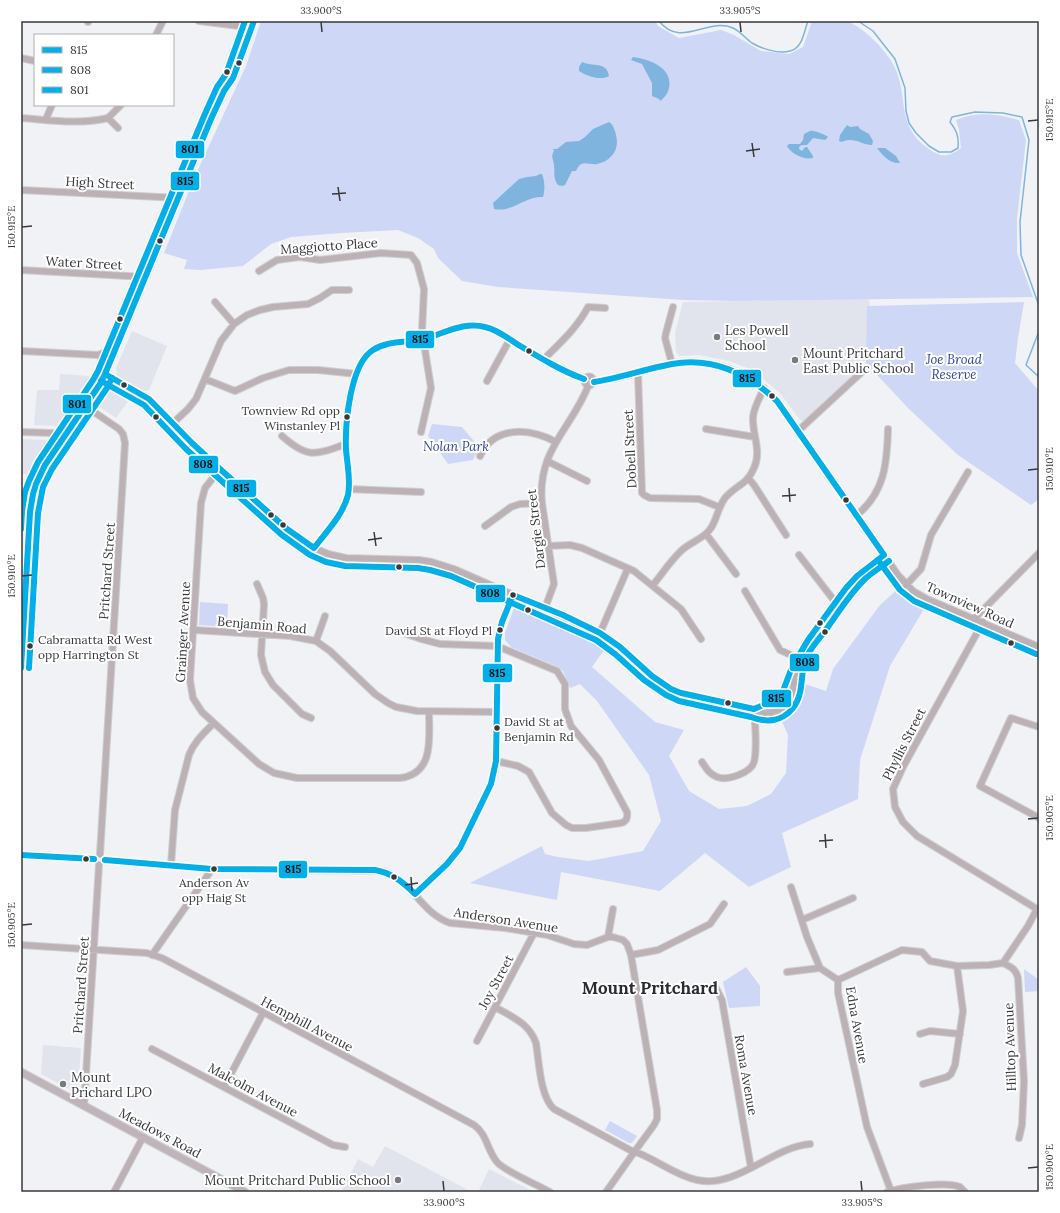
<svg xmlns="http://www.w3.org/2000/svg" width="1060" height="1213" font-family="Lora,serif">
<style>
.built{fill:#e1e4ed}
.green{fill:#ced7f5}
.water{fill:#7fb4df}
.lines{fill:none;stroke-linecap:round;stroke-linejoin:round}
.stream{stroke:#7fb4df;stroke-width:1.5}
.minor-casing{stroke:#cdced0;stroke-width:8}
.major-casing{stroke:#cdced0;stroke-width:9}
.minor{stroke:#bcb2b5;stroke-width:6}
.major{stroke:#beb4b9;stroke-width:7}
.bus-1-casing{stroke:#fff;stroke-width:9}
.bus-2-casing{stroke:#fff;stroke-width:9}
.bus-3-casing{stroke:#fff;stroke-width:9}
.bus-1{stroke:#03afe6;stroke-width:6}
.bus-2{stroke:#03afe6;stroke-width:6}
.bus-3{stroke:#03afe6;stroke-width:6}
.ticks{fill:none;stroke:#38393c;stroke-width:1.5}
.bus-dot{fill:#38393c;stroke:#fff;stroke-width:1.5}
.poi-dot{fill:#797a7d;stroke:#fff;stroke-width:1.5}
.labels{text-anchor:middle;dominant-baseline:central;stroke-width:4;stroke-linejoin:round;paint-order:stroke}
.bus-label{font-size:12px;fill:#38393c;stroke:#fff;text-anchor:end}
.street-label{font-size:13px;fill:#38393c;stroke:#fff}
.poi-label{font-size:13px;fill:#38393c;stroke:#fff;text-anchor:start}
.park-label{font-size:13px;font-style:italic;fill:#35449e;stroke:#fff}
.district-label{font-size:17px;font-weight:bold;fill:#2b2c31;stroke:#fff}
.line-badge{stroke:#fff;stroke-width:1.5}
.pale-badge-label{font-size:11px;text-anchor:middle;font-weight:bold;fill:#111}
.neatline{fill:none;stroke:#38393c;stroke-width:1.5}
.ticks-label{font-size:10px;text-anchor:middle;fill:#38393c}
</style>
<rect width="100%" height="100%" fill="#f1f2f6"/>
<path class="built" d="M869 299 876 350 851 373 850 379 805 421 800 420 780 393 752 370 729 361 698 355 679 356 676 352 675 333 683 302Z
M132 331 167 346 149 390 131 397 116 418 98 406 97 402 108 387 112 385 117 374 116 368Z
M60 374 89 376V381L57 426 34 425 37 390H59Z
M21 439 49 440 50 443 29 474H21Z
M43 1045 81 1048 78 1092 76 1093 41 1074Z
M385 1146 472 1192H341L358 1159 373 1167Z
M489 1169 534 1192H478Z"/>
<path class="green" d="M261 21H655L658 26 679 38 721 30 734 35 761 51 789 54 803 47 812 21C822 21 836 19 846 21 862 26 885 49 893 64 910 95 894 125 929 149 942 158 948 157 961 148L959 130 956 120C979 111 996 114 1019 120L1026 140 1017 218V253L1033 297 736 301 683 300 498 287 462 281 438 258 434 249 418 238 398 230 341 233 291 237 271 244 243 266 200 270 184 269 187 260 164 253 195 176 246 66Z
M1024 302 1018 338 1015 363 1039 391V499L1031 505 958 455 908 408 866 363 867 306Z
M432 424 462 427 479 447 473 460 448 464 428 436Z
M899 588 924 609 890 666 860 760 858 799 782 833 791 867 749 887 705 853 660 891 561 872 557 900 470 883 542 846 545 854 558 857 589 861 643 851 661 821 649 775 597 701 580 684 570 688 563 671 556 666 511 647 505 640V633L516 603 602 642 607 646 592 667 655 722 684 730 669 756 689 791 719 809 747 806 771 794 786 773 788 735 781 719 796 705 802 683 826 691 833 669 880 605Z
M200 602 228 604 227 627 199 625Z
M746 967 760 986V1006L729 1008 723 982Z
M1024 969 1039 980V991L1025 992Z
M610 1121 637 1136 632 1143H629L605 1130Z"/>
<path class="water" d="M633 57C650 59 676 69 668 91 667 95 663 98 661 101L659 99 652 96V83L642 64 631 60Z
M582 62C592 67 607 61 609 76 601 81 586 76 579 71V67Z
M609 122C613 124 615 130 616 135 620 150 611 161 597 164 592 165 586 162 581 164 578 166 577 169 576 171H572L565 185 562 186 558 185C553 179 555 173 554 166 554 160 550 157 554 151L553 149H557L566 142 579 141 585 137 593 129Z
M847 125 850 127 858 126 860 129 869 134 873 141 872 145C862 145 853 136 842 142L839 141 840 135Z
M810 131C814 130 826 135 828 137L825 140 813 138 807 145C804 145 799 144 799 149L802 151 805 147H807L813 156V158C804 160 791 154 787 146L789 144H800L803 140 804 134Z
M877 148H885L896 156 900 163C890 164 883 156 877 148Z
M540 174H542C545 181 545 190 543 197 525 196 512 213 494 209L493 203 519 179 527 177 536 176Z"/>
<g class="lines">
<path class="stream" d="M659 21C681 49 707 17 733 28 740 31 746 39 752 43 762 49 779 54 790 51 803 48 804 31 808 21
M858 21 873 31 895 59 905 88 906 111 909 123 916 133 929 146 939 152H951L958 148C959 137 957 131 950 122L952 117 975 112 1003 113 1022 117 1029 140 1020 222 1021 255 1039 306
M1039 331 1026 365 1039 377"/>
<g class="minor-casing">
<path id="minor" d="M199 21 247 27
M88 22V21
M156 35 163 21
M21 58 35 61
M21 118C50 120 79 125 108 118L118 128
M108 118 121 105
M46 119 52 105
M21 190 179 198
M21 270 145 277
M259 271 277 260 300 257 320 260 381 253 411 255 417 263 424 289 422 331 431 388 421 432
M215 302 234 324
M21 351 98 355 116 348
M98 355 105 360 108 366
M543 360C560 343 577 328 588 307L605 308
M672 364 665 338 666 333 673 307
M638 373 642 493 644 495 650 498 699 499 719 507
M105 374 149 399 192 443 220 469 287 529 314 548 328 554 346 558 419 560 432 562 454 569 600 633C629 651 649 682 681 693L754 709C762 713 768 714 776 711 795 704 796 676 797 658
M584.5 381a4.5 4.5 0 1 1 9 0a4.5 4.5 0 1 1-9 0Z
M205 379 235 391 263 378 289 370H318L357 374
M487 381 510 339
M594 382C621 379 646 369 672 364 711 356 751 373 777 401L898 575 913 591 927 599 1039 647
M85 406 119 429 123 434 125 443 100 854
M173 423 188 409 196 399 221 341 234 324 247 315 260 310 273 307 308 304 320 298 332 290H349
M706 429 755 437
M798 431 864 370
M21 432 52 433 64 436
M282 436C308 459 315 455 346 444
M480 456C494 425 530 428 556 442
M547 461 587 481
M220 469 205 488 201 503 190 680 193 698 202 712 259 764 274 773 297 778H400C435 774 429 736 429 712
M749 479 754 485 786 535
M348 489 421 492
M21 511 30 512
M857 515C885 492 887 463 888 429
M485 526 511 507 520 504 542 503
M706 534 736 574
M548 546 570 545 582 548 634 571 681 609 701 639
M314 548C325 533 344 513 348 494 351 479 346 461 346 446 345 423 352 365 371 351 387 339 406 344 424 339 445 333 462 321 485 327 499 331 511 340 522 347 543 359 562 371 584 379
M799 555 836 603
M257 584 263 598 264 604 261 655 265 672 273 685 302 714 311 718
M653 585C662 574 671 560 682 550 691 542 705 538 711 528 717 519 718 507 725 498 736 485 747 485 754 468 762 451 752 434 753 417 754 407 760 397 764 388
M906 585 921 569 931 535 968 472
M745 591 780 650 797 658
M545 608 554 584 542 503C537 449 572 429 589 384
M974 619 1039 553
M983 622 903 767 893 789 895 807 903 822 917 836 1037 909
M194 630 290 636 316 641 330 651 375 694 388 703 396 707 417 711 497 712
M398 631 421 639 440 644 497 646 557 671 565 684V709L571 726 599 760 627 812C628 818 626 822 621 823L586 828H572L566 825 552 813 529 772 518 766 496 761
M600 633 628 568
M316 641 325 616
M754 709 770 703 779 697 786 686 792 667 797 658 808 640 846 588 857 576 884 555
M1039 727 1011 718 980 786 1039 818
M702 762C706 768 709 774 717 777 727 781 751 773 754 762 757 751 755 721 754 709
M21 855 94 859
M105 860 212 869 383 871C413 881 421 913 450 923L505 928 547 935 574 944 587 945 608 937H613L623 940 627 944 631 955 657 1110V1119L654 1125 635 1151 606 1192
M171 865 175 810 189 755C194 742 204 733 213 724
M791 887 807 937 820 968 838 980
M415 894 447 864 460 848 491 784 494 774 496 761 498 639 502 622 513 595
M802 920 853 898
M608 937 613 909
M21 945 147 953 162 958 474 1125C487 1134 487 1150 497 1162 504 1171 538 1185 550 1192
M152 955 212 869
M631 955 658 950 710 924 724 904
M1003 963C1011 967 1016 969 1018 978L1024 1081 1022 1125 1019 1138
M787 972 820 968
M838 980 902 950 922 952 930 961 957 966 989 965 1003 963 1028 926 1037 909H1039
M838 980V993L867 1127 891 1191
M716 988 722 1000 751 1168
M495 1007C512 1017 529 1023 536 1043 539 1061 540 1097 554 1109L630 1150C654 1157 673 1175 697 1180 736 1189 772 1147 810 1144
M920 1034 930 1031 960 1034
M477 1041 534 933
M152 1049 333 1145 345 1147
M923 1084 947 1077 951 1074 955 1065 963 1011 957 966
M224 1087 263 1013
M84 1106 99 865
M114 1192 143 1137
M887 1192C902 1187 947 1181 960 1187L965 1192"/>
</g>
<g class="major-casing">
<path id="major" d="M226 83 239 48 245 21
M21 668 30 512 33 494 36 484 45 465 100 384 105 374 211 119 224 91 233 78 254 21
M21 1072 245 1192"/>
</g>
<use href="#minor" class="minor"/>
<use href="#major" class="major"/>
<g class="bus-1-casing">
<path id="bus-1" d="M105 374 149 399 192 443 220 469 287 529 314 548C326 532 343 515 348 495 351 480 347 464 346 449 345 424 350 364 373 350 388 340 407 343 423 339 444 334 463 321 485 327 499 330 510 340 522 347 542 359 562 371 584 379
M21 668 30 512 33 494 36 484 45 465 100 384 105 374 211 119 224 91 233 78 254 21
M21 855 94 859
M105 860 212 869 375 870C392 873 403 882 415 894L447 864 460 848 491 784 496 761 498 639 502 622 513 595 563 615 600 633 620 647 652 676 671 689 681 693 754 709 775 700 783 691 792 667 808 640 846 588 857 576 884 555 777 401C748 373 712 357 672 364 645 369 620 378 594 382"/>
</g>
<g class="bus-2-casing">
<path id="bus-2" d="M101 381 144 405 186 449 215 475 282 535 310 555 326 562 345 566 418 568 430 570 451 576 596 640 615 654 644 680 666 695 679 701 751 717C766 723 782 722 793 708 804 694 800 677 805 661 807 652 819 639 825 631 838 613 850 593 866 578 873 572 881 567 889 561
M878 560 900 590 914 601 1036 654
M29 668 38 513 43 487 52 469 107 388 112 378"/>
</g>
<g class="bus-3-casing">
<path id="bus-3" d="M21 529 22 511 25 492 29 481 38 462 93 380 98 371 204 116 217 87 226 74 245 21"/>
</g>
<use href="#bus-1" class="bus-1"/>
<use href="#bus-2" class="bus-2"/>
<use href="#bus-3" class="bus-3"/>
</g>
<path class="ticks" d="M321 22 322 32M740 22 741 32M1028 121 1038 120M752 143 754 157M746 151 760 149M338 187 340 201M332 194 346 193M22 227 32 226M1028 470 1038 469M789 488 790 502M782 496 796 495M374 532 376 546M368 540 382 538M22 576 32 575M1028 819 1038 818M825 834 826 848M819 841 833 840M411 877 412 891M405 885 418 883M22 925 32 924M1028 1168 1038 1167M443 1181 444 1191M861 1181 862 1191"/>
<g class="bus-dot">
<circle cx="239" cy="63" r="3.5"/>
<circle cx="227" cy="72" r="3.5"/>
<circle cx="160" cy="241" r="3.5"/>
<circle cx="120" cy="319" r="3.5"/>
<circle cx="529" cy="351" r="3.5"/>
<circle cx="124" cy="385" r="3.5"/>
<circle cx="772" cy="396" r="3.5"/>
<circle cx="156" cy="417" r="3.5"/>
<circle cx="347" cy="417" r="3.5"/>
<circle cx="846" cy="500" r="3.5"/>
<circle cx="271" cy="515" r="3.5"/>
<circle cx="283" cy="525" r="3.5"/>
<circle cx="399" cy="567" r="3.5"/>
<circle cx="513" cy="595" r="3.5"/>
<circle cx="528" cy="610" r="3.5"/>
<circle cx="820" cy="623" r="3.5"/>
<circle cx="500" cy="630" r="3.5"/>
<circle cx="825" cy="632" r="3.5"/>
<circle cx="1011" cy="643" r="3.5"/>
<circle cx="30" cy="646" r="3.5"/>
<circle cx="728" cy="703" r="3.5"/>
<circle cx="497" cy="728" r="3.5"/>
<circle cx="86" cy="859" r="3.5"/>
<circle cx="214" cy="869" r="3.5"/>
<circle cx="394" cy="877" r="3.5"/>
</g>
<g class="poi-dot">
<circle cx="717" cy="337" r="4"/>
<circle cx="795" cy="360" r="4"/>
<circle cx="63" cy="1084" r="4"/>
<circle cx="398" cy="1180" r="4"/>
</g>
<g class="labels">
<g class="bus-label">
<text x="340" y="410">Townview Rd opp<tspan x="340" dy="15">Winstanley Pl</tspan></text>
<text x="492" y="630">David St at Floyd Pl</text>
<text x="38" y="639" text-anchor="start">Cabramatta Rd West<tspan x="38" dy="15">opp Harrington St</tspan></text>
<text x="504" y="721" text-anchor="start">David St at<tspan x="504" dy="15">Benjamin Rd</tspan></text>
<text x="214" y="882" text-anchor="middle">Anderson Av<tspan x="214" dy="15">opp Haig St</tspan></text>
</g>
<g class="street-label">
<text transform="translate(100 183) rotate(3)">High Street</text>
<text transform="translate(329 246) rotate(-4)">Maggiotto Place</text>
<text transform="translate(84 263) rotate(3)">Water Street</text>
<text transform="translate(630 449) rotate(-93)">Dobell Street</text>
<text transform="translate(536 529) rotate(-97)">Dargie Street</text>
<text transform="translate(107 571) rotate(-86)">Pritchard Street</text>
<text transform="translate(970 605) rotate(24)">Townview Road</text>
<text transform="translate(262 625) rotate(5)">Benjamin Road</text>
<text transform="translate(183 632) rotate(-87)">Grainger Avenue</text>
<text transform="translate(904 744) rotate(-63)">Phyllis Street</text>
<text transform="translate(506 920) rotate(9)">Anderson Avenue</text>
<text transform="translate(496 982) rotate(-62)">Joy Street</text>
<text transform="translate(81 985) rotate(-86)">Pritchard Street</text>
<text transform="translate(307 1024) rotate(28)">Hemphill Avenue</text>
<text transform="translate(857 1025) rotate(80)">Edna Avenue</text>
<text transform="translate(1010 1047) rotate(-92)">Hilltop Avenue</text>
<text transform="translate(746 1075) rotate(80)">Roma Avenue</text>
<text transform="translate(253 1090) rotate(28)">Malcolm Avenue</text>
<text transform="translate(160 1133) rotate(28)">Meadows Road</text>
</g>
<g class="poi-label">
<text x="725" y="330">Les Powell<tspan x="725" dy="15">School</tspan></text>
<text x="803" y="353">Mount Pritchard<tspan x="803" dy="15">East Public School</tspan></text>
<text x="71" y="1077">Mount<tspan x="71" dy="15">Prichard LPO</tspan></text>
<text x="390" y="1180" text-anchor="end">Mount Pritchard Public School</text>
</g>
<g class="park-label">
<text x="954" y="359">Joe Broad<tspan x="954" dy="15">Reserve</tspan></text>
<text x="456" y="446">Nolan Park</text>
</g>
<g class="district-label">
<text x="650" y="988">Mount Pritchard</text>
</g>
</g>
<g class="line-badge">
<rect x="175" y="140" width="30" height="19" rx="4" fill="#03afe6"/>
<rect x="170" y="171" width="30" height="20" rx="4" fill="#03afe6"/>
<rect x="405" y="330" width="30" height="19" rx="4" fill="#03afe6"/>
<rect x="732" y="369" width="30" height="19" rx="4" fill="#03afe6"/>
<rect x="62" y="394" width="30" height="20" rx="4" fill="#03afe6"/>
<rect x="188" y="455" width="31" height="19" rx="4" fill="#03afe6"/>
<rect x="226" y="479" width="31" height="19" rx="4" fill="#03afe6"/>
<rect x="475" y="584" width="31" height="19" rx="4" fill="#03afe6"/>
<rect x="789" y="653" width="31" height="19" rx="4" fill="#03afe6"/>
<rect x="482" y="663" width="31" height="20" rx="4" fill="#03afe6"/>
<rect x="761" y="689" width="31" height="19" rx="4" fill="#03afe6"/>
<rect x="278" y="860" width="30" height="19" rx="4" fill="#03afe6"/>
</g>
<g class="pale-badge-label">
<text x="190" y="153">801</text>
<text x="185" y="185">815</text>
<text x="420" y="343">815</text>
<text x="747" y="382">815</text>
<text x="77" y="408">801</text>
<text x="203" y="468">808</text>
<text x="241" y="492">815</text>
<text x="490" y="597">808</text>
<text x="805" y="666">808</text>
<text x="497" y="677">815</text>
<text x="776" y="702">815</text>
<text x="293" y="873">815</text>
</g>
<rect width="1060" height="1213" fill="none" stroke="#ffffff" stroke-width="44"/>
<rect x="34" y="34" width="140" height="72" fill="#ffffff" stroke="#afb0b1"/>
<rect x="42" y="47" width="20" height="6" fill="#03afe6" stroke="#afb0b1"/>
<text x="70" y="54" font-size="12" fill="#38393c">815</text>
<rect x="42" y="67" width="20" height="6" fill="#03afe6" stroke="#afb0b1"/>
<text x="70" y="74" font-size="12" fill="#38393c">808</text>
<rect x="42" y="87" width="20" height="6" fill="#03afe6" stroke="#afb0b1"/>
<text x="70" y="94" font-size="12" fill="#38393c">801</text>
<rect x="22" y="22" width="1016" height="1169" class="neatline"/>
<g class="ticks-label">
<text x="321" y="14">33.900°S</text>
<text x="740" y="14">33.905°S</text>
<text transform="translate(1049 120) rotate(-90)" y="4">150.915°E</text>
<text transform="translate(11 227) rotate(-90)" y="4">150.915°E</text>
<text transform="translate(1049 469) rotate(-90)" y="4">150.910°E</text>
<text transform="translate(11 576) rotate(-90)" y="4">150.910°E</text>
<text transform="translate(1049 818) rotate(-90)" y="4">150.905°E</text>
<text transform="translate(11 925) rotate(-90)" y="4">150.905°E</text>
<text transform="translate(1049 1167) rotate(-90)" y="4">150.900°E</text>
<text x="444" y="1206">33.900°S</text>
<text x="862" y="1206">33.905°S</text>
</g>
</svg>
